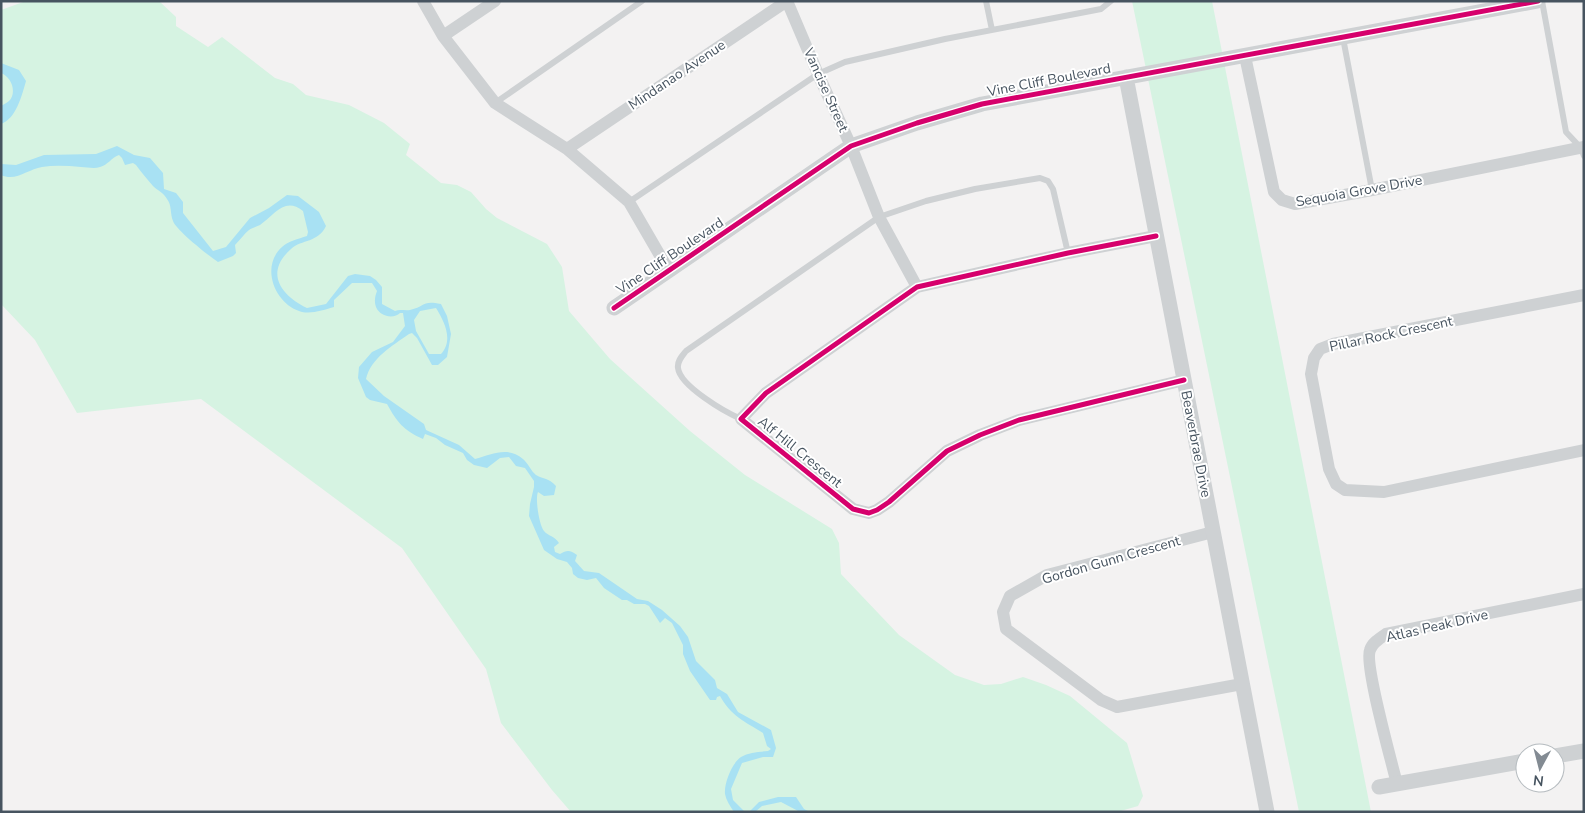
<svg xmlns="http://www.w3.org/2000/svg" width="1585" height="813" font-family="'Nunito Sans',sans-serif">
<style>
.green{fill:#d6f3e2}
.water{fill:#a8e1f3;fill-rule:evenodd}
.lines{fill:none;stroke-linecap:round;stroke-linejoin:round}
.service{stroke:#ced1d3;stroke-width:6}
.minor{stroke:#ced1d3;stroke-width:12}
.tertiary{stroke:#ced1d3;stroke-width:15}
.cycleway-casing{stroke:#fff;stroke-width:8}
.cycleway{stroke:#d6006c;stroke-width:5}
.labels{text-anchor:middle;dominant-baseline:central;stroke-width:4;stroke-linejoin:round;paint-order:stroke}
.street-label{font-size:14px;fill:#475460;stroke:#fff}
</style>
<rect width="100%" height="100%" fill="#f3f2f2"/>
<path class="green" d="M26 1H159L176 17V26L208 47 222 37 275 78 293 84 306 95 349 105 384 123 410 144 406 155 441 183 457 185 471 192 486 209 497 218 547 244 562 267 569 311 610 359 690 431 745 475 832 529 839 543 841 574 899 635 955 675 984 685 1001 684 1023 677 1046 685 1070 696 1127 743 1143 796 1138 806 1117 812H571L552 790 501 723 486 669 402 548 201 399 77 413 35 340 1 304V10Z
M1132 1H1212L1371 812H1299Z"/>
<path class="water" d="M1 63 19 70 26 81C22 95 16 119 1 124V106C4 104 7 103 9 101 17 93 12 77 1 73Z
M117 146 134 155 150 158 163 173 164 189 176 193 183 202V213L213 251 226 247 250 218 269 208 287 195 298 196 319 212 326 226C318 243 302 239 291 249 264 273 281 295 307 308L326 304 348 276 355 274 370 276 376 280 382 287V304L395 311C400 309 405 311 410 310 426 306 422 300 441 304L447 316 451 334 447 357 438 365H432L417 338 412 333 409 334C392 346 371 358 366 379L384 396 424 424 426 430 459 445 475 459C492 454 508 446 523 459 528 463 531 471 536 475 544 480 548 477 556 486L554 495 544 496 538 492C535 498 539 525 544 531 548 536 555 536 559 543L554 547 555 552 560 554C567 550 570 550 577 555L575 561 584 571 599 573 637 599 648 601 662 610 680 626 688 637 696 661 715 680 717 688 727 694 738 712 771 730 776 748 773 757H763L742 763 731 789 733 800 745 812H734C730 806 726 800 725 794 724 783 732 763 741 757 749 752 759 752 768 751L771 749 767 746 763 733C744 721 731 716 720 696L717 697 716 700H710L690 671 683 654V645L672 623 665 618 660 623 649 606 645 604H634L627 600H622L604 588 596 578 587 580 578 578 573 574 572 568 567 562 557 559 544 550 529 516 530 504 534 487V481L525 468 516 466 509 457 500 458 487 468 474 465 467 460 463 453 445 445 436 438 425 434 423 439C403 430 397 422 387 404L370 400 366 397 358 378 359 367 372 352 393 342 405 326 403 313H400C394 319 380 317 376 307 374 302 375 296 377 291L372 283H352L334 300V307C324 310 309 315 299 311 275 303 260 267 282 247 288 241 298 239 307 236L308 232 303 211C285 196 274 215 260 225 256 227 252 228 249 230 244 234 240 240 235 245L236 253 233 256 218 262C209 256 176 230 173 221 170 214 172 205 167 199 164 193 157 190 153 186 147 179 141 172 136 165L133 163 125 165 122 158 119 155C111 158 108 165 100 167 94 169 87 167 81 167 68 166 55 165 42 167 28 169 16 182 1 175V164L16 165 44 155 96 154ZM436 308C444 321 454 340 441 354H429L416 331 414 320 420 311Z
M778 797H796L804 809 810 812H800L781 802 762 806 755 812H749L759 802Z"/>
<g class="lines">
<path class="service" d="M986 1 992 30
M1542 1 1566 132 1581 148 1584 156
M1343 38 1372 190
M495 103 642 1
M629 202 818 74 845 62 945 39 1101 9 1111 1
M741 419C725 412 680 386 678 368 677 361 682 356 686 351L879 217 926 201 975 189 1040 178 1048 181 1053 189 1068 253"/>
<path class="minor" d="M423 1 443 36 495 103 567 149 629 202 669 271
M787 1 818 74 851 146 879 217 917 287
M443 36 495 1
M1245 56 1274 192 1282 200 1295 204 1372 190 1584 147
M567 149 787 1
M1156 236 1068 253 917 287 766 393 741 419 853 509 869 513 877 510 889 502 947 451 980 435 1019 420 1184 380
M1584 295 1333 344 1320 349 1314 358 1311 374 1329 469 1336 484 1345 490 1384 492 1584 450
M1213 532 1047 575 1010 596 1003 612 1006 629 1101 700 1117 707 1242 684
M1397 784C1392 763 1364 664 1370 650 1372 643 1380 638 1386 634L1584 594"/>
<path class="tertiary" d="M1126 77 1267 812
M614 308 851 146 917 123 982 104 1538 1
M1555 756 1584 751
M1379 787 1525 761"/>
<g class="cycleway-casing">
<path id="cycleway" d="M1156 236 1068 253 917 287 766 393 741 419 853 509 869 513 877 510 889 502 947 451 980 435 1019 420 1184 380
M614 308 851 146 917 123 982 104 1538 1"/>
</g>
<use href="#cycleway" class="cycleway"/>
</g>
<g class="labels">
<g class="street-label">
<text transform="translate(677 75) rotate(-34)">Mindanao Avenue</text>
<text transform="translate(1049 80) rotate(-11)">Vine Cliff Boulevard</text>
<text transform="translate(826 90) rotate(66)">Vancise Street</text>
<text transform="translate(1359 191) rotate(-10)">Sequoia Grove Drive</text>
<text transform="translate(670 256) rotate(-34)">Vine Cliff Boulevard</text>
<text transform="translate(1391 334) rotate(-12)">Pillar Rock Crescent</text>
<text transform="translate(1196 444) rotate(79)">Beaverbrae Drive</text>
<text transform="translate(800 452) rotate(39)">Alf Hill Crescent</text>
<text transform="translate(1111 560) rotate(-16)">Gordon Gunn Crescent</text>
<text transform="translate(1437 626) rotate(-13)">Atlas Peak Drive</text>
</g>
</g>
<rect width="1585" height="813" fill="none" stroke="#475460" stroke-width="5"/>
<g transform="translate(1540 768) rotate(187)"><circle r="24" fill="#ffffff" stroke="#b5bbbf"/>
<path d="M0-4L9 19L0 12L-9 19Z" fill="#838b93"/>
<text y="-8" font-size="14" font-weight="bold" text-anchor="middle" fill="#475460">N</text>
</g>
</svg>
